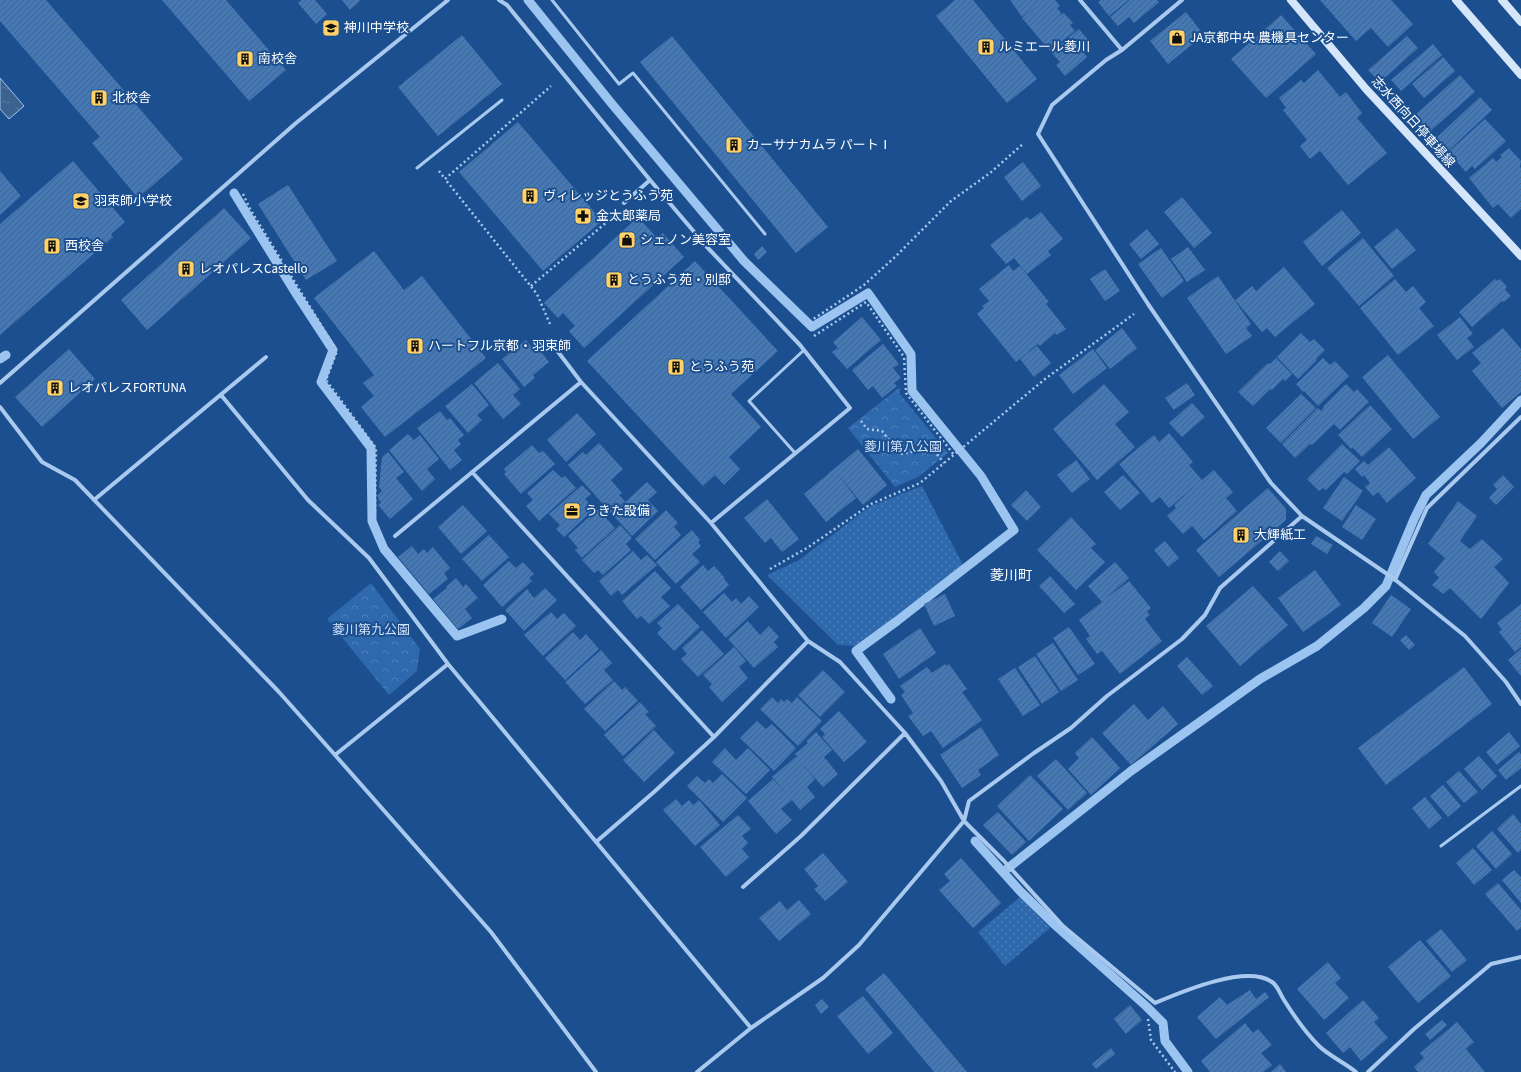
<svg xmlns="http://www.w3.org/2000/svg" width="1521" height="1072" font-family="'Source Sans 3','Noto Sans JP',sans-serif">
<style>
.grass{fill:url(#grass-dots)}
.park{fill:url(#park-crowns)}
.water{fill:url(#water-ripples);stroke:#9cc4f0}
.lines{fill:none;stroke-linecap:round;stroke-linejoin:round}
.stream{stroke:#9cc4f0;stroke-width:9}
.building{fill:url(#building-hatch)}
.path{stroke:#a9c9ee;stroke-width:2.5;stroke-dasharray:2 3;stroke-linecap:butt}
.lane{stroke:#a9c9ee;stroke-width:3}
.street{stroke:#a9c9ee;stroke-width:4}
.secondary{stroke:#d6e6fa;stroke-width:8}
.labels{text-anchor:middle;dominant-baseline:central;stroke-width:4;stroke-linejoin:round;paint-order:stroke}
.poi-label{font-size:13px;fill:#fff;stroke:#1b4f8f;text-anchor:start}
.street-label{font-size:13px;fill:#fff;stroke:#1b4f8f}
.park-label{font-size:13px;fill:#cfe3fa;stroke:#1b4f8f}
.neighbourhood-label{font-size:14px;fill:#fff;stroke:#1b4f8f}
</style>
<defs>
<pattern id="grass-dots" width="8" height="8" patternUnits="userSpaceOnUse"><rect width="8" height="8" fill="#2e69ad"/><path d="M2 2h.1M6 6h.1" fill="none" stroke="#4d80b9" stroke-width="1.8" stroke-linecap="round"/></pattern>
<pattern id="park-crowns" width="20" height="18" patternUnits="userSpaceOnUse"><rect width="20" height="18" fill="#2e69ad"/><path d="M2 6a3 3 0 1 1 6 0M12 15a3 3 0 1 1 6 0" fill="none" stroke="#4d80b9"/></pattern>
<pattern id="water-ripples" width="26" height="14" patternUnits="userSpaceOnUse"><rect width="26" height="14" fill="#3c6290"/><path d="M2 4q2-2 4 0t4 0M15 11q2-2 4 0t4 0" fill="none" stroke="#597aa1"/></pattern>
<pattern id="building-hatch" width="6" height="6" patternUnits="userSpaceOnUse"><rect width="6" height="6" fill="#4478b7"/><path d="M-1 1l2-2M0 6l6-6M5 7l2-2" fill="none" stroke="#486282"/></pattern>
</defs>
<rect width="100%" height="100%" fill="#1b4f8f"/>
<path class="grass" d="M922 486 963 565 859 646 838 645 767 575 799 560 871 506Z
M1020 897 1050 928 1005 966 978 932Z"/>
<path class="park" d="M900 387V394L948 453 918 477 895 487 848 428Z
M371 583 420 649 417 671 389 695 327 619Z"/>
<path class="water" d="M0 78 24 106 9 119 0 109Z"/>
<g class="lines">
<path class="stream" d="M528 0 612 104 744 261 812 327 868 293 911 354 912 391 981 476 1014 530 897 621 856 651 891 699
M234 193 295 292 333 350 321 382 371 448 372 521 384 549 457 636 502 619
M0 359 6 355
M975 841 1020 891 1055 925 1146 1006 1163 1023 1165 1041 1188 1072
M1003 872 1131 771 1260 679 1317 646 1364 608 1386 586 1414 519 1426 495 1481 443 1521 400"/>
</g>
<path class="building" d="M0 0H46L183 159 138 198 92 143 100 137 0 21Z
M162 0H226L286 70 249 101Z
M302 0H315L327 14 316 24 298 3Z
M342 0H361L350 10Z
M955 0H973L1037 79 1007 103 936 16Z
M1010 0H1055L1060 6 1057 8 1062 14 1048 25 1064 13 1073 23 1070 25 1075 31 1050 51 1022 18 1037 5 1022 17Z
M1101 0H1129L1109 16 1098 2Z
M1130 0H1157L1159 2 1134 23 1129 17 1118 26 1110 17Z
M1320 0H1391L1413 24 1388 47 1371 28 1356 41Z
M1186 12 1204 35 1168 64 1150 41Z
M1281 15 1316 54 1266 98 1231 59Z
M1079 29 1089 41 1080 48 1087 57 1065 76 1056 65 1060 62 1051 52Z
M462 35 502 84 438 136 398 87Z
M672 36 828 227 796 253 640 62Z
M1407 36 1418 48 1380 82 1368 70Z
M1433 44 1442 55 1401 91 1391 80Z
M1443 57 1455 71 1424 98 1412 84Z
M1318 70 1340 97 1346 92 1362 113 1357 118 1387 153 1348 185 1320 151 1310 159 1300 146 1307 140 1283 110 1286 108 1279 98 1301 80 1304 83Z
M1460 75 1475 92 1428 133 1414 116Z
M1480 97 1492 110 1448 151 1436 138Z
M1485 119 1506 141 1475 169 1472 166 1466 172 1448 152Z
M518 122 602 221 543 271 459 172Z
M1509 148 1521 161 1520 167 1521 168V209L1511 218 1498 204 1493 208 1469 178 1493 158 1496 162 1502 157 1500 155Z
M73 161 125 222 111 234 113 237 0 335V224Z
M1023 162 1041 186 1022 201 1004 177Z
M0 171 21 196 0 215Z
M288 185 337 261 306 280 258 204Z
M1182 197 1212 233 1194 248 1164 212Z
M224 208 251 238 147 330 121 300Z
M1342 210 1361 233 1322 266 1303 242Z
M1041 212 1063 239 1048 251 1051 255 1027 274 1014 258 1006 264 990 245 1027 217 1030 220Z
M638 217 657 238 663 233 684 257 584 348 569 331 575 326 563 313 558 318 544 303Z
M1397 228 1416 250 1392 269 1374 247Z
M1147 229 1159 244 1141 259 1129 244Z
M1363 238 1394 276 1359 306 1327 268Z
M762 246 767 252 758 260 754 254Z
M1188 247 1205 270 1187 282 1171 259Z
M1161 248 1184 281 1162 298 1138 264Z
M374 251 404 290 422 276 486 358 385 437 361 407 374 396 363 383 374 375 314 298Z
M695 261 778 351 731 394 761 427 729 457 740 469 724 485 715 475 703 486 587 361Z
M1009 265 1013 271 1020 266 1049 302 1046 304 1066 329 1057 335 1055 333 1040 346 1038 344 1016 362 977 314 984 308 982 306 989 301 979 289Z
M1284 267 1315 304 1275 337 1267 328 1262 332 1235 300 1252 286 1256 291Z
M1105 269 1120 291 1105 301 1090 279Z
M1218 276 1251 324 1246 328 1252 336 1226 354 1187 298Z
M1395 279 1406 292 1413 286 1426 302 1419 308 1434 326 1398 355 1360 308Z
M1495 279 1497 281 1500 279 1507 287 1505 290 1511 296 1504 302 1502 301 1472 327 1459 312Z
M862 317 881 340 847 369 832 352 838 348 833 342Z
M1460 317 1473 334 1467 338 1474 347 1457 360 1437 335Z
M1122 328 1137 348 1110 369 1095 350Z
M1503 328 1521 349V392L1502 408 1472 371 1481 363 1472 353Z
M1301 333 1310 342 1314 339 1325 350 1316 359 1317 360 1298 379 1277 357Z
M526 340 534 350 537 347 549 362 533 375 535 378 524 387 502 359Z
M883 344 899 364 893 368 901 378 894 383 897 386 882 398 873 386 868 390 852 370Z
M1037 346 1051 363 1034 377 1020 359Z
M69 349 95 379 42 427 15 397Z
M1093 349 1107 368 1073 394 1059 375Z
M1388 355 1440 417 1413 439 1362 377Z
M1276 358 1292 374 1285 381 1283 379 1272 390 1270 389 1253 406 1238 392 1268 363 1270 364Z
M1323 358 1330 365 1335 361 1349 376 1318 406 1304 391 1303 392 1296 384Z
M498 363 520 389 513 395 521 404 503 419 474 383Z
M1187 383 1195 395 1174 410 1165 398Z
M472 384 489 405 477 415 482 420 468 433 445 406Z
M1104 384 1129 412 1115 424 1135 447 1097 480 1053 429Z
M1346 384 1354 392 1357 389 1369 402 1340 430 1334 424 1312 445 1310 444 1295 458 1282 444 1318 408 1321 411 1324 408 1323 407Z
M1301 394 1316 408 1281 443 1266 428Z
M1192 403 1205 417 1182 437 1169 423Z
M1370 405 1392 429 1362 457 1353 448 1351 449 1338 435Z
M440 411 447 420 450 418 464 435 458 440 461 444 454 450 462 460 450 470 417 428Z
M577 413 596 434 566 462 547 440Z
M1169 433 1193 462 1189 465 1202 480 1214 470 1233 492 1226 498 1237 511 1204 540 1192 526 1183 534 1167 516 1176 508 1174 505 1197 484 1169 508 1160 497 1152 503 1119 464 1154 435 1159 442Z
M408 434 414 440 420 435 439 459 427 469 435 479 422 491 389 450Z
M599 443 623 469 611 480 622 493 619 495 625 501 611 513 568 465 583 452 586 455Z
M1342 444 1360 461 1347 474 1344 472 1326 490 1323 488 1319 491 1307 479Z
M532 445 539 453 543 451 555 464 521 494 504 474 506 472 504 469Z
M1389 447 1416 478 1387 503 1378 492 1373 496 1365 487 1370 483 1364 475 1362 477 1355 469 1364 461 1368 465Z
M858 449 887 485 863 505 836 472 856 498 826 522 804 494Z
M388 452 404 472 396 478 413 499 390 519 378 505 381 503 378 498V495L382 491 379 487 382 457Z
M1076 460 1090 479 1072 493 1057 475Z
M553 470 562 478 565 476 576 488 539 521 526 506 533 500 527 493Z
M1123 475 1140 493 1120 510 1104 492Z
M1503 475 1514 487 1496 505 1489 498 1497 489 1493 485Z
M1344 477 1363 491 1342 521 1323 508Z
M647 482 657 492 648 500 658 511 632 536 612 514Z
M582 485 591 494 585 499 594 509 564 537 556 529 560 525 549 514Z
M1268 488 1286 509V520L1219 577 1196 550Z
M1026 490 1041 507 1027 521 1011 505Z
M767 499 799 539 782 552 771 538 765 543 744 518Z
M1458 501 1477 516 1460 541 1470 549 1482 539 1503 559 1494 567 1509 583 1481 619 1450 588 1443 594 1432 585 1439 578 1434 572 1445 558 1428 544Z
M463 505 487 531 461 554 438 527Z
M1356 505 1376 519 1362 540 1342 527Z
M598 509 615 528 582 558 575 550 578 548 568 536Z
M666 510 678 523 674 527 681 535 655 560 635 539Z
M1071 517 1096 544 1091 548 1105 562 1076 590 1037 550Z
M620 525 632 538 626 544 631 550 603 575 598 570 594 573 582 560Z
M692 530 700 540 698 542 701 546 692 554 700 562 676 584 656 562Z
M489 535 509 557 482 581 462 559Z
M1316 536 1333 545 1327 554 1311 544Z
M1165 541 1179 558 1168 567 1154 550Z
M412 546 418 554 424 549 427 553 433 547 450 568 444 573 448 579 429 594 398 557Z
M633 551 641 560 647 555 657 565 622 595 618 590 611 596 599 581Z
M1280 551 1289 561 1278 571 1269 562Z
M509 561 516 568 523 562 534 574 529 578 532 581 502 607 483 585Z
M1115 562 1129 578 1105 599 1129 581 1151 608 1147 612 1150 615 1145 619 1162 641 1120 674 1102 651 1097 654 1086 639 1090 636 1079 620 1102 602 1088 586Z
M703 565 708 571 714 566 725 578 724 579 729 585 701 610 680 587Z
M1315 570 1341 605 1303 632 1278 598Z
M655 571 671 588 661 597 670 606 649 624 641 616 637 619 622 601Z
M1050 576 1075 604 1064 613 1039 586Z
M456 578 463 587 466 584 478 598 465 609 472 618 458 629 433 599 447 588 446 587Z
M1253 586 1288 625 1240 666 1206 626Z
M545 588 557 600 524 631 505 610 527 589 534 598Z
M724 593 732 602 736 598 741 604 749 596 759 607 726 638 703 612Z
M945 594 955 616 934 626 924 604Z
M1391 595 1411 609 1392 637 1372 623Z
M678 604 700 627 674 651 657 633 662 628 657 623Z
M1521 604V647L1515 652 1499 632 1502 630 1497 623Z
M551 612 557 619 564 613 576 626 543 656 524 635Z
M748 621 760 635 769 626 779 637 774 642 778 647 754 668 728 639Z
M1069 627 1095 664 1078 675 1053 638Z
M920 628 936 653 899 679 883 654Z
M702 630 724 654 698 677 681 659 687 654 682 648Z
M573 632 580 640 586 634 599 649 565 680 545 658Z
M1406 635 1415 645 1409 650 1400 640Z
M1053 643 1078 680 1061 691 1036 654Z
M734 647 746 661 739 667 748 678 722 702 709 687 712 684 703 675Z
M1521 649V676L1508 660Z
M601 650 612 663 604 670 613 680 585 704 565 682Z
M1035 656 1059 692 1042 704 1018 667Z
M1187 657 1213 686 1202 695 1177 666Z
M945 664 946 666 949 664 967 689 962 692 982 720 943 748 931 731 923 736 908 716 913 713 901 695 905 692 900 686 927 667 932 673Z
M1464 667 1492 704 1386 785 1358 748Z
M1015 668 1040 705 1023 716 998 679Z
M823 670 845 692 820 717 798 695Z
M614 681 622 690 625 687 638 701 605 731 584 709Z
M772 697 778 703 781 699 784 702 787 699 792 703 797 697 822 721 798 746 760 709Z
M640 702 649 712 645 714 656 726 623 756 604 735Z
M1134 704 1148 720 1163 706 1178 724 1131 765 1102 733Z
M839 711 867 742 844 762 822 737 825 734 820 729Z
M757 721 766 729 772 724 796 748 774 771 740 738Z
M981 727 999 755 978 770 981 775 962 788 940 755Z
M654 730 675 753 644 782 623 760Z
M816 732 832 750 824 757 838 774 823 787 798 759 815 779 807 787 815 797 800 810 792 800 781 809 792 820 776 834 748 801 773 779 790 798 772 777 797 756 795 754 808 743 806 741Z
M1509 732 1520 746 1497 765 1486 752Z
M1092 737 1120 768 1091 795 1068 769 1079 758 1075 753Z
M725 748 736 760 748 748 770 770 746 794 712 762Z
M1519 752 1521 754V768L1506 780 1498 770Z
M1479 756 1497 776 1482 790 1464 769Z
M1056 759 1087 793 1068 810 1037 776Z
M1459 771 1478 792 1464 803 1446 782Z
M722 774 747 798 723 822 687 786 697 776 705 783 709 779 713 783Z
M1030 775 1063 809 1029 841 997 806Z
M1443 785 1461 806 1448 817 1430 796Z
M1425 797 1442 818 1429 829 1412 808Z
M676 799 682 806 689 800 693 805 699 800 720 825 695 846 663 810Z
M998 812 1026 842 1012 855 983 825Z
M1513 814 1521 824V850L1518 853 1497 829Z
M738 815 751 829 742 836 748 843 742 849 749 857 726 877 700 847Z
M1492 831 1512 854 1496 869 1476 846Z
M1473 848 1492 870 1474 885 1456 863Z
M823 853 848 882 825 901 814 889 818 886 804 869Z
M961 858 1001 903 973 928 939 890 950 881 944 874Z
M1514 870 1521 877V903L1502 880Z
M1498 883 1521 910V928L1517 931 1485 894Z
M799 900 811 914 779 941 759 918 780 901 787 910Z
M1441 929 1467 960 1452 972 1426 941Z
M1420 940 1451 976 1418 1003 1388 967Z
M1328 962 1341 978 1335 983 1349 998 1324 1020 1297 989Z
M884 973 967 1072H934L865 989Z
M1250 990 1256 999 1265 992 1269 997 1216 1039 1197 1017 1220 997 1227 1005Z
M863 996 893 1033 868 1054 837 1016Z
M822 999 829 1007 821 1014 815 1005Z
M1363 1000 1379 1018 1374 1022 1388 1038 1361 1061 1350 1047 1343 1053 1326 1033Z
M1130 1005 1142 1020 1126 1034 1114 1019Z
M1442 1020 1447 1025 1430 1040 1425 1034Z
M1457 1022 1474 1042 1466 1049 1485 1072H1418L1414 1067 1424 1058 1420 1053Z
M1245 1023 1253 1033 1258 1029 1272 1045 1261 1053 1272 1065 1263 1072H1210L1201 1061Z
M1111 1048 1115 1054 1096 1069 1092 1064Z
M1280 1064 1286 1072H1271Z"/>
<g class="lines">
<path class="path" d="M439 171 445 179
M243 194 250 209 337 351 326 380 376 448 375 516
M531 286 614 216
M550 324 537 294 445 179 551 86
M806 325 812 320 864 285 895 257 951 201 990 173 1024 143
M814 336 866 302 904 357 906 393 954 455
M861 421 867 429 882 431 900 454 932 448 944 463
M770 569 807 548 871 504 920 483 1045 379 1134 314
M1148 1019 1151 1040 1175 1072"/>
<path class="lane" d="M552 0 619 84 633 73 765 234
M417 168 502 100
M795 453 749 401 804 350
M1441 846 1521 786"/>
<path class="street" d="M499 0 507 5 650 180 707 247 800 345 850 408 711 523 581 382 549 340
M1080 0 1122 50
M1182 0 1122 50 1106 60 1052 105 1038 134 1148 304 1271 483 1302 516 1393 578 1465 636 1506 682 1521 704
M624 203 650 180
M0 383 296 123 448 0
M221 395 308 500 369 558 448 664 751 1028
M0 407 42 462 75 480 279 692 335 755 491 932 596 1072
M472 472 714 737
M94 500 266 357
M1302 516 1220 588 1205 615 1182 639 1107 696 1071 728 1034 753 969 801 964 821 1004 861 1063 926 1155 1003C1181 992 1246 964 1272 982 1278 986 1280 994 1284 1000 1294 1016 1305 1032 1319 1046 1328 1055 1345 1063 1356 1072
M395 536 581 382
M1395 580 1427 508 1521 417
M335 755 448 664
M596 842 654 792 714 737 808 641
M743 887 801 836 905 733
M697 1072 751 1028 823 978 859 945 964 821 941 781 905 733 840 662 808 641 711 523
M1368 1072 1414 1029 1491 964 1521 957"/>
<path class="secondary" d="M1291 0 1366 89 1521 256
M1456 0 1521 75
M1502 0 1521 22"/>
</g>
<defs>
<g id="school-square" transform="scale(0.9)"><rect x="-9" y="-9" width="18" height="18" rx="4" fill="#ffd166" stroke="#1b4f8f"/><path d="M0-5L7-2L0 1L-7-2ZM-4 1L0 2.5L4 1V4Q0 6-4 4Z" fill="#111"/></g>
<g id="shop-square" transform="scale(0.9)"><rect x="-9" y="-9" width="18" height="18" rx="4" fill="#ffd166" stroke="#1b4f8f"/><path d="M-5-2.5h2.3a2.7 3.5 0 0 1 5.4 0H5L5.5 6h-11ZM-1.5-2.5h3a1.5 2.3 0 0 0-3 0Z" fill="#111"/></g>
<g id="building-square" transform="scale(0.9)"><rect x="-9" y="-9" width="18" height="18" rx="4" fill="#ffd166" stroke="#1b4f8f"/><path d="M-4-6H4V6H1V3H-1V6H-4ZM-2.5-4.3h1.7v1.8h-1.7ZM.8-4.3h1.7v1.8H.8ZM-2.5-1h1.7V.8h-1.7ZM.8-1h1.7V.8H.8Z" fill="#111"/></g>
<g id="pharmacy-square" transform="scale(0.9)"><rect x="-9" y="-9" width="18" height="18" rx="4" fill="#ffd166" stroke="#1b4f8f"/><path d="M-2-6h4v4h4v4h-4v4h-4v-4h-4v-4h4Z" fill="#111"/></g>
<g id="office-square" transform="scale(0.9)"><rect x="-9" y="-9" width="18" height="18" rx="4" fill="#ffd166" stroke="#1b4f8f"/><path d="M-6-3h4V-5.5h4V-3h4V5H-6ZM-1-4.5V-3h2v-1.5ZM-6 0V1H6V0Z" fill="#111"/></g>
</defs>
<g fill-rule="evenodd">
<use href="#school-square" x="331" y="28"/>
<use href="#shop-square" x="1177" y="38"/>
<use href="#building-square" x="986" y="47"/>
<use href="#building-square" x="245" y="59"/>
<use href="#building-square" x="99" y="98"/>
<use href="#building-square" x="734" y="145"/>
<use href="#building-square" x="530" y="196"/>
<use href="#school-square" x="81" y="201"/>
<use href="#pharmacy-square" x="583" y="216"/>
<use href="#shop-square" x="627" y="240"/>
<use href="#building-square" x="52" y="246"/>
<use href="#building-square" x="186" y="269"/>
<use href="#building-square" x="614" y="280"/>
<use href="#building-square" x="415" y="346"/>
<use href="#building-square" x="676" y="367"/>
<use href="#building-square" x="55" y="388"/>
<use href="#office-square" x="572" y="511"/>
<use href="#building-square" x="1241" y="535"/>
</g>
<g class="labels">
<g class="poi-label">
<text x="344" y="28">神川中学校</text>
<text x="1190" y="38">JA京都中央 農機具センター</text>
<text x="999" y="47">ルミエール菱川</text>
<text x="258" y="59">南校舎</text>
<text x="112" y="98">北校舎</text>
<text x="747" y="145">カーサナカムラ パートⅠ</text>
<text x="543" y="196">ヴィレッジとうふう苑</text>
<text x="94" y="201">羽束師小学校</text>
<text x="596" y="216">金太郎薬局</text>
<text x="640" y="240">シェノン美容室</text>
<text x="65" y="246">西校舎</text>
<text x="199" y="269">レオパレスCastello</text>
<text x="627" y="280">とうふう苑・別邸</text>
<text x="428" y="346">ハートフル京都・羽束師</text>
<text x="689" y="367">とうふう苑</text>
<text x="68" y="388">レオパレスFORTUNA</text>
<text x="585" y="511">うきた設備</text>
<text x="1254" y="535">大輝紙工</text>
</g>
<g class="street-label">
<text transform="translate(1413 122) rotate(48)">志水西向日停車場線</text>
</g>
<g class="park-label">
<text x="903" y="447">菱川第八公園</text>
<text x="371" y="630">菱川第九公園</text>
</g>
<g class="neighbourhood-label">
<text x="1011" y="576">菱川町</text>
</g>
</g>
</svg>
